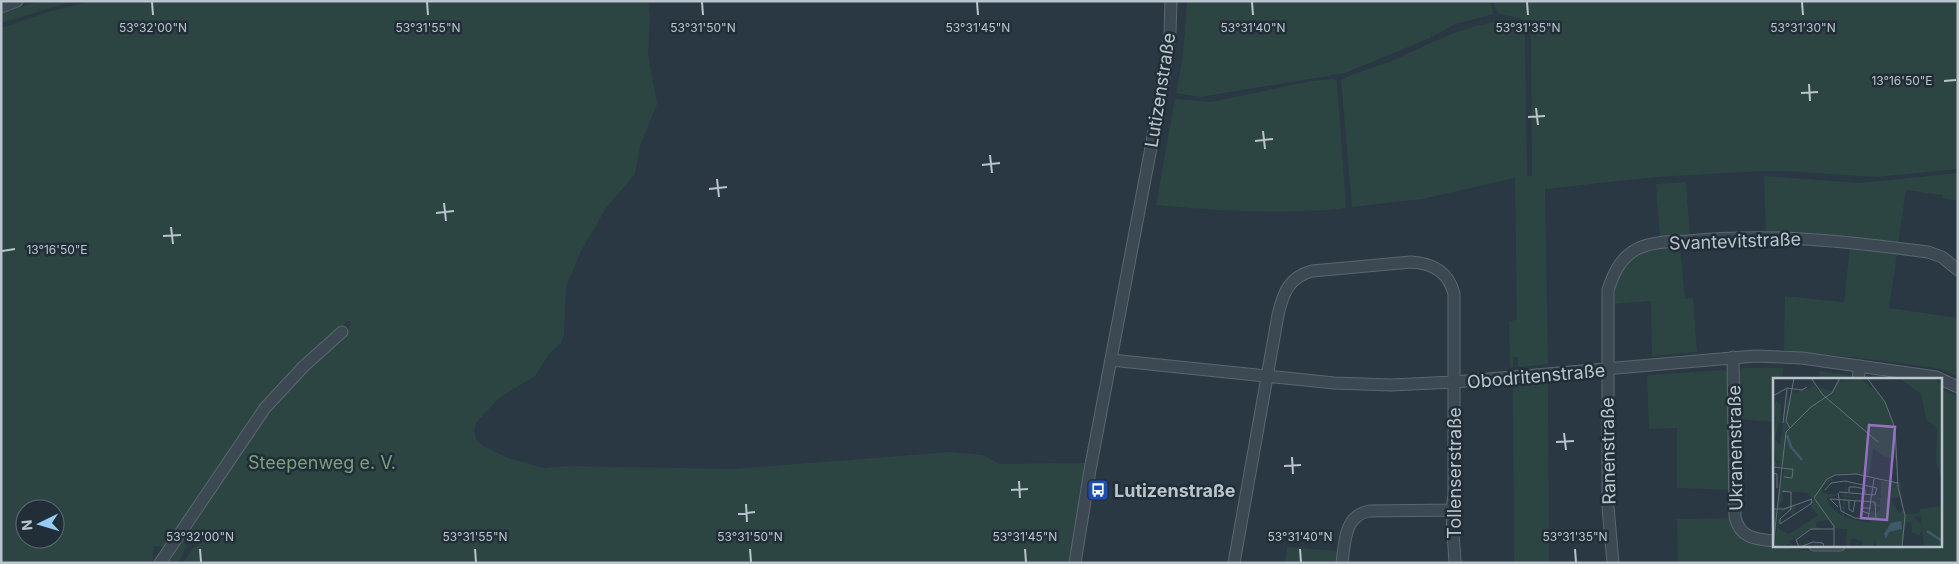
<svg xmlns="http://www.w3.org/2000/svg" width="1959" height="564" font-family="Inter,sans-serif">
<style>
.green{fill:#2c4543;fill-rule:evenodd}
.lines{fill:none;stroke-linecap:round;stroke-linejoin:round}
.minor-casing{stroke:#5b676f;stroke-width:13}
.minor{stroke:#3d4952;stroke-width:11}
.ticks{fill:none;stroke:#bac4cc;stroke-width:2}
.labels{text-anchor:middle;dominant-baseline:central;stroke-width:5;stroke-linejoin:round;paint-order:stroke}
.street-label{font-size:18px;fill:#bac4cc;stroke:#212e37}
.park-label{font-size:18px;fill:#7aa07c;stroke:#212e37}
.poi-label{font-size:18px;font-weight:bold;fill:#bac4cc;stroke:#212e37;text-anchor:start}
.inset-river{fill:none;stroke:#40596a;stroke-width:2.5}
.inset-road{fill:none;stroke:#637079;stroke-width:1}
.view{fill:#9770c5;fill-opacity:0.15;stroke:#9770c5;stroke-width:2.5}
.inset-edge{fill:none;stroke:#bac4cc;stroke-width:2.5}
.ticks-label{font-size:12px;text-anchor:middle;fill:#bac4cc;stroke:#212e37;stroke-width:5;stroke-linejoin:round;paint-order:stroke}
</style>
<rect width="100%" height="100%" fill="#293842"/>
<path class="green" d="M40 1H74L1 23V13Z
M94 1H648L650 17 648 54 657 104 640 146 635 174 606 208 581 251 566 287 564 335 561 343 549 354 535 376 499 398 476 423 474 431 476 439 483 446 508 458 544 468 568 466 732 469 951 452 983 455 1000 464 1086 463 1071 563H183L192 549 199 544 191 541 183 532 266 409 275 407 278 404 275 399 306 367 344 333 346 334 351 322 348 321 302 364 263 406 169 545 165 547 154 546 152 563H1V28L51 11ZM25 509H55V539H25Z
M1187 1H1493L1490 3 1494 14 1455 24 1432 37V33L1430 38 1345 73 1200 97 1176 93 1183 56Z
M1493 1H1958V169L1877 177 1785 171H1762L1656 177 1545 189 1548 364 1518 367V357H1513V367L1510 368 1509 322 1517 319 1515 178 1422 199 1352 207 1341 80C1352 73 1377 67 1392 61 1415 51 1510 0 1525 32L1527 176H1532L1531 31 1522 19 1498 13Z
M1334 79 1337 82 1346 208C1283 215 1220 211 1156 205L1175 99 1211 102 1311 81Z
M1958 173V201L1942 198V195L1906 190 1898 244 1829 236 1766 232 1764 176 1860 183Z
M1686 182 1690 236 1660 239 1656 184Z
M1680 246 1685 299 1693 298 1697 352 1652 356 1651 301 1612 304C1614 258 1639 250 1680 246Z
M1850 247 1897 254 1889 308 1958 318V376L1940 369 1895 362 1784 350 1785 296 1844 302Z
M1742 368H1783L1782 379H1774V422L1739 419V374Z
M1724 370 1729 373 1731 490 1677 488V428L1649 429 1647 375Z
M1820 371 1850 375 1853 379H1818Z
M1548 383 1549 563H1514L1513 386Z
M1940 389 1952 393 1958 397V563H1678L1677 519 1731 518 1752 543C1780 546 1824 557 1850 545H1940Z
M180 539 187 546 178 563H164Z
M1287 547 1338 551 1337 563H1285Z"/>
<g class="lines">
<g class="minor-casing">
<path id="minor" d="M1 7 17 1
M1733 357 1735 517C1740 538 1755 539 1774 541
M1111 360 1334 383 1391 385 1454 382 1755 356 1802 358 1936 377 1958 387
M1858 379 1860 366
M1814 545H1840
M160 563 265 408 304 366 342 332
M1075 563 1090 470 1163 84 1170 33 1171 1
M1234 563 1278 315C1283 293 1289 277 1312 271L1411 262C1432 263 1449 272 1454 294V495C1450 516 1454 540 1455 563
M1342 563C1345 542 1344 516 1369 511L1451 510
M1613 563 1608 507V290C1613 275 1619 261 1632 252 1648 241 1670 242 1688 241 1772 233 1845 241 1928 252L1942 257 1958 270"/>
</g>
<use href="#minor" class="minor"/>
</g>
<path class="ticks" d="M152 2 153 15M427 2 428 15M702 2 703 15M977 2 978 15M1252 2 1253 15M1527 2 1528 15M1802 2 1803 15M1944 81 1956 80M1809 84 1810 101M1801 93 1818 92M1536 108 1538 125M1528 117 1545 116M1263 131 1265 149M1255 141 1273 139M990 155 992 173M982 165 1000 163M717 179 719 197M709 189 727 187M444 203 446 221M436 213 454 211M171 227 173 244M163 236 181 235M2 251 15 249M1564 433 1566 450M1556 442 1574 441M1292 457 1293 474M1284 466 1301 465M1019 481 1020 498M1011 490 1028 489M746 504 747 522M738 514 755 512M200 549 201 562M475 549 476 562M750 549 751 562M1025 549 1026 562M1300 549 1301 562M1575 549 1576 562"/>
<defs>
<g id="bus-square" transform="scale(1.125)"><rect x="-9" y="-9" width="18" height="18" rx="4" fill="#1a4fb4" stroke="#212e37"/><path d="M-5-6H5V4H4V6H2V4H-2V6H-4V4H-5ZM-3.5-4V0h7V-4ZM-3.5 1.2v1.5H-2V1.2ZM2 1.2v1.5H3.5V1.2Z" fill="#fff"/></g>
</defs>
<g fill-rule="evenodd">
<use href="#bus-square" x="1098" y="490"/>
</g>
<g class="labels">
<g class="street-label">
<text transform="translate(1160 90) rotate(-81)">Lutizenstraße</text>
<text transform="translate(1735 241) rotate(-2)">Svantevitstraße</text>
<text transform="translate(1536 376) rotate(-5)">Obodritenstraße</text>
<text transform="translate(1735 448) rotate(-91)">Ukranenstraße</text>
<text transform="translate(1608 451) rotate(-91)">Ranenstraße</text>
<text transform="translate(1454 473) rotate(-90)">Tollenserstraße</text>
</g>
<g class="park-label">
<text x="322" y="462">Steepenweg e. V.</text>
</g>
<g class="poi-label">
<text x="1114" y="490">Lutizenstraße</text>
</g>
</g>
<g transform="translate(1773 378)">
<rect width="169" height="169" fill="#293842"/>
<path d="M37 0 46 13 49 10 59 13 65 0 67 3 88 0 99 11 100 8 112 24 123 54 125 104 123 81 112 79 100 70 96 99 76 95 59 97 54 101 51 106 58 99 60 101 49 109 50 115 65 117 54 120 56 127 69 138 71 119 66 117H71L74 97 73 117 98 121 73 119 71 139 96 145 98 132 103 136 107 132V129L99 127 101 124 107 127V122L99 119 108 120V103L127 104 131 131 129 127 126 128 129 125 127 118 118 121 126 135 131 132 132 136H143L147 134 146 131 167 128 169 169H151L148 138 141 139 148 146 149 153 146 157 139 155 138 144H133L128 169H103L102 161 100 169H89V163L79 160 75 169H70L73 167 74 151 60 150 56 142 43 144V149L51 151H39L24 160 26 169 22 160 16 164 20 169 16 166 1 169 0 132 4 134 2 165 6 133 28 123 21 127 23 131 20 133 21 138 14 131 7 136 6 151 16 156 45 137 37 127V123L29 124 37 122 41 129 38 122H42L43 118 38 120 35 115 9 113 10 122 5 129 11 130H5L8 93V104L11 91 19 92 20 96 21 92 11 90 9 80 8 88 2 89V82L5 88 7 83 3 82 0 63 3 39 0 38V30L5 19 4 24 8 27 7 44 10 45H6L2 60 7 67 15 11V25L18 13 17 21 20 12 23 15 27 12 26 10 35 11 40 8ZM126 0H162L169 9V103L163 84 164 50 153 42 148 16Z" fill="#2c4543"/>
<path d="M128 143 129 151 116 154 113 161 111 156 118 145Z" fill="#40596a"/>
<path class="inset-river" d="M14 57 18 69 29 82M154 153 169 163"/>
<path class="inset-road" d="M38 0 50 17 105 64M94 0 112 24 122 50 125 109 132 138 129 169M0 18 14 10 29 12 34 9M10 45 14 10M17 50 13 43 21 0M0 89 17 91M0 95 4 96V110M11 99 19 100 20 91H17M52 112 58 105 72 103 104 110 102 117 66 114M76 114V109H83L92 111V116M65 115 68 133 82 140 95 141 101 101M41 120 54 101 62 97 83 96 125 105M41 120 61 148V169M76 123V131L80 134 82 123M65 129 57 121 102 124 103 140 96 141M0 131H11L39 121M97 136 89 133 90 130H98M7 146V141L18 131V114H17L10 113V114L12 113M7 146 39 125 38 121M0 169 13 54 38 29 59 15 67 0M26 169 23 162 38 151H61M27 169 40 164 50 165 51 169"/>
<path class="view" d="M96 47 122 49 114 142 88 140Z"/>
<rect width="169" height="169" class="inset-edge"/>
</g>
<g class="ticks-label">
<text x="153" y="32">53°32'00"N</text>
<text x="428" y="32">53°31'55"N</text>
<text x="703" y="32">53°31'50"N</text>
<text x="978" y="32">53°31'45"N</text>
<text x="1253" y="32">53°31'40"N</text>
<text x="1528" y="32">53°31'35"N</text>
<text x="1803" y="32">53°31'30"N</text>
<text x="1902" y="85">13°16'50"E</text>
<text x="57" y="254">13°16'50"E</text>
<text x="200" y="541">53°32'00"N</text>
<text x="475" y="541">53°31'55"N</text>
<text x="750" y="541">53°31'50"N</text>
<text x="1025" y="541">53°31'45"N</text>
<text x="1300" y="541">53°31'40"N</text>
<text x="1575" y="541">53°31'35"N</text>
</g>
<rect width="1959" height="564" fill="none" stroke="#bac4cc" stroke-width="5"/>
<g transform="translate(40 524) rotate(265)"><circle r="24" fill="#212e37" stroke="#5e6a73"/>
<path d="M0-4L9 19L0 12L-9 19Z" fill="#98cbf3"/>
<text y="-8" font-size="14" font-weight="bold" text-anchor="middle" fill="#bac4cc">N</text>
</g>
</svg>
